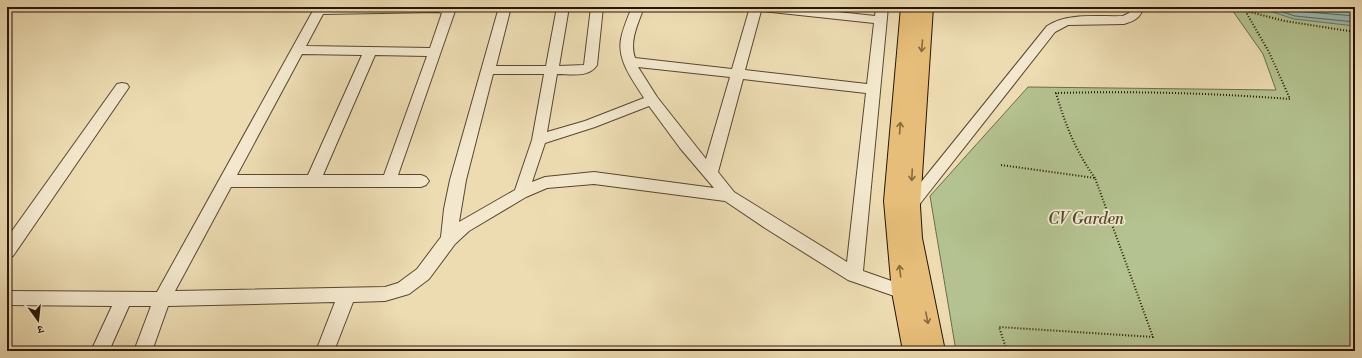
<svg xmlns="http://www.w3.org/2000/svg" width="1362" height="358" font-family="'Libre Bodoni','Noto Serif Devanagari',serif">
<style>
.green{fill:#b3c290;stroke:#6d6c4a}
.water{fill:#9abbb1;stroke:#6c796c}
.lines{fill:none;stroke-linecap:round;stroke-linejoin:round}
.shore{stroke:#60685a;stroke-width:1}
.minor-casing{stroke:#584730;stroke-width:2}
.major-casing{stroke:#271504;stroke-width:2}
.path{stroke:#271504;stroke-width:2;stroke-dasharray:1 2;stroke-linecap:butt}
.minor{fill:#f3e8cd;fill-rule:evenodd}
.major{fill:#e6be79;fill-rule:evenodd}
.oneway{stroke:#866a3e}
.labels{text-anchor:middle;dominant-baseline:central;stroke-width:3.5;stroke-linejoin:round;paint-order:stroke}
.park-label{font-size:16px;font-style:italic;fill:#51492e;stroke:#f3e8cd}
</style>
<rect width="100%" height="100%" fill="#eddcb2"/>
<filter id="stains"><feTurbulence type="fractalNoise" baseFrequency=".005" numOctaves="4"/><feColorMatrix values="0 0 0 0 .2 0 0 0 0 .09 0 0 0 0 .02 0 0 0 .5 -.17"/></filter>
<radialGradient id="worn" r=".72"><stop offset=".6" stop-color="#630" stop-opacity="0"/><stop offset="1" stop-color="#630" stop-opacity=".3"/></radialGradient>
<path class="green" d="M1230 7H1355V351H956L930 196 1028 87 1276 90 1263 54Z"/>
<path class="water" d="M1257 7H1355V26L1294 19Z"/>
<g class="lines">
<path class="shore" d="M1267 7 1295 16 1355 22
M1283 7 1296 11 1355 16"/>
<g class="minor-casing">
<path id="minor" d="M315 7H448L453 8 455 11 398 175H421L426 177 429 181 426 185 421 187H231L175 291 385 287 398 283 417 269 441 237 444 209 450 180 499 7H511L496 66H546L557 7H569L559 66 584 65 591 7H603L597 65C589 78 571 74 557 74L547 132 585 121 644 98C633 80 617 61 621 39 623 28 628 17 632 7H644C638 24 629 41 635 58L732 69 750 7H792L875 16 876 7H888L863 271 903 285 917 288 920 293 917 298 911 300 903 299 848 280 765 228 725 201 594 184 547 188 526 197 469 231 455 244 429 279 409 294 385 301 353 302 334 351H316L335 302 168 306 152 351H134L151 306H129L109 351H91L112 306 7 305V291L157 292ZM761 11 874 23 867 84 745 70ZM438 12 442 13 430 48 306 46 323 14ZM302 54 362 55 308 175H237ZM375 55 427 56 384 175H323ZM638 67 730 77 706 159 657 97ZM493 74H544L532 140 515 190 459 222 466 180ZM743 79 866 93 847 262 734 192 718 172ZM649 106 680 148 714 188 594 172 545 177 532 182 545 143 595 127Z
M1131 7H1143C1141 18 1134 21 1124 24L1068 25 1055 32 915 210 910 212 905 210 902 206 905 202 1047 26C1068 12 1099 17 1123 16L1129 13Z
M122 83 127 84 129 87 127 90 13 256 7 258V238L117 84Z"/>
</g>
<g class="major-casing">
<path id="major" d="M901 7H917L914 51 917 7H933L920 206 922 238 945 351H903L892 292 884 201Z"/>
</g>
<path class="path" d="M1246 11 1285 21 1355 32
M1001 165 1095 178 1153 337 999 327 1007 351
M1095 178C1076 152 1065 124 1056 93 1134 91 1212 93 1290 99L1269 52 1243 7"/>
<use href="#minor" class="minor"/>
<use href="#major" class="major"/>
</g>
<defs><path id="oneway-shaft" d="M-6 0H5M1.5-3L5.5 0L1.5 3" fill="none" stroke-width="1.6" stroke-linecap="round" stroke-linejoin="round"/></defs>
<g class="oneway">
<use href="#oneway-shaft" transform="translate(922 46) rotate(95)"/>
<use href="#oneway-shaft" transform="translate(900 128) rotate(-86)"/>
<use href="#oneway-shaft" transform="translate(912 175) rotate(93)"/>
<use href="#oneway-shaft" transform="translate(900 271) rotate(-97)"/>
<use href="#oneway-shaft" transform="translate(927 318) rotate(78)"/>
</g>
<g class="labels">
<g class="park-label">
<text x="1086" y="219">CV Garden</text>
</g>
</g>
<rect width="1362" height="358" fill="none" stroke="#eddcb2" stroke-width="24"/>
<rect x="8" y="8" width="1346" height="342" fill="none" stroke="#271504" stroke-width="2"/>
<rect x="12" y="12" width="1338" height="334" fill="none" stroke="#271504"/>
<g transform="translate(38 320) rotate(165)" stroke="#f3e8cd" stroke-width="3" paint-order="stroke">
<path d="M0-3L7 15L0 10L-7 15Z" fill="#271504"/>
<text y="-6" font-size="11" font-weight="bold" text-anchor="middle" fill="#271504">उ</text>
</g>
<rect width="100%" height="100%" filter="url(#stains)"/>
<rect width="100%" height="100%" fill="url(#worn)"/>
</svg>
